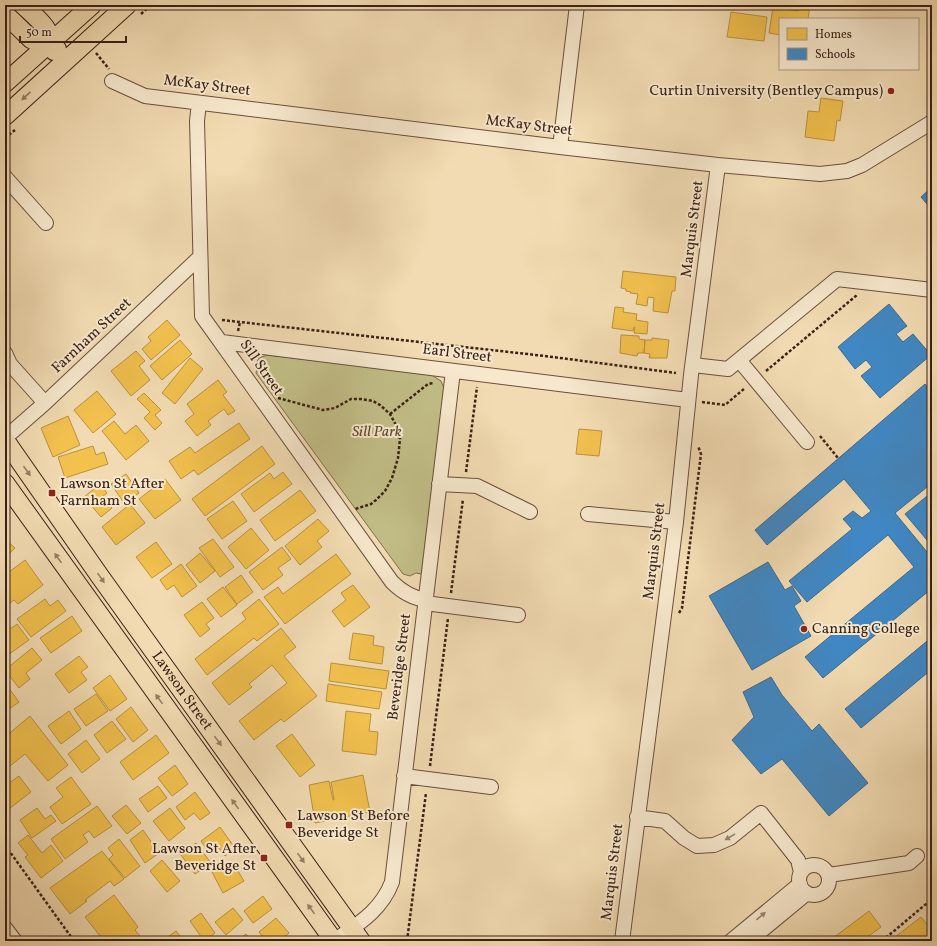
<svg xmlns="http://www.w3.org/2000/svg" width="937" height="946" font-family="Vollkorn,serif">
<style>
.green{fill:#c2be87;stroke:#7e704e}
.homes{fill:#f2c14e;stroke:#bb913d}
.schools{fill:#3f88c5;stroke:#3e6990}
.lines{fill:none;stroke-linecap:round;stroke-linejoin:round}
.minor-casing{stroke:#68503d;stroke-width:16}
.major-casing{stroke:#3a2116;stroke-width:20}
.path{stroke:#3a2116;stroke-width:2.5;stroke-dasharray:3 2;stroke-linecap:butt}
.minor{stroke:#f7e8cd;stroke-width:14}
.major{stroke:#f2dbb2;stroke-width:18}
.oneway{fill:#967e64}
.oneway2{fill:#988472}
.poi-dot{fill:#8f2418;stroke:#f7e8cd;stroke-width:1.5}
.labels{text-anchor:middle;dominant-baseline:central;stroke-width:4;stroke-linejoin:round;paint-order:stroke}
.street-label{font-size:15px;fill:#3a2116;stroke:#f7e8cd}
.poi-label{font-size:15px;fill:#3a2116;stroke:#f7e8cd;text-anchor:start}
.park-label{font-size:15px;font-style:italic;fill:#5c4832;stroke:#f7e8cd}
</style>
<rect width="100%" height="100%" fill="#f2dbb2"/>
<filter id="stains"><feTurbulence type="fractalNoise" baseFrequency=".005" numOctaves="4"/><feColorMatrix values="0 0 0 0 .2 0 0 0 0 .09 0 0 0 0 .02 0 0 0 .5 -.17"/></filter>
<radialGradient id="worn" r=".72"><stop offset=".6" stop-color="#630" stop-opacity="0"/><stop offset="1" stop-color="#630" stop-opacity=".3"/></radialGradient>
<path class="green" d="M267 355 430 374 441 381 446 393 423 570 421 574 416 573 410 576 403 574 256 373 258 365 257 362 259 358Z"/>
<path class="homes" d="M799 5H810L808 19H780V35L769 33 773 7 798 11Z
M731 12 767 17 764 41 727 37Z
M821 98 843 101 840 121 837 120 834 141 805 137 808 111 819 112Z
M623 271 676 277 675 291H672L668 313 653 311 654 298 648 297 647 306 636 304 638 294 630 293 631 292 626 291V289L621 288Z
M615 307 624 308 623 312 637 314 636 320 648 322 647 334 634 333 635 327H634L633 331 612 328Z
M167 320 180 335 151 360 142 349 151 341 148 337Z
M621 335 639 336V339L645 340 644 353H638L637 356 620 353Z
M652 338 669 340 667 358H649L650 354 644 353 645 340H652Z
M180 340 192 354 162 380 150 366Z
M136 351 145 361 139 366 150 380 131 396 111 371Z
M190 358 203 369 175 404 162 393Z
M218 380 227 392 223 395 235 411 228 415 224 409 208 421 211 425 197 436 185 421 194 414 187 404Z
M97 391 116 414 93 433 74 410Z
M144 393 161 410 155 415 162 423 155 430 144 418 150 412 137 399Z
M68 416 80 445 53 457 41 428Z
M114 421 125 434 136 425 149 441 126 460 102 431Z
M239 423 250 439 198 475 194 470 181 479 169 461 190 447 195 453Z
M579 429 602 431 599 456 576 454Z
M93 446 96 455 104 452 108 464 65 478 58 457Z
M262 446 275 464 205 516 192 499Z
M283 472 292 484 254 512 241 494 270 473 274 479Z
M126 474 139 493 124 503 111 484Z
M165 479 181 500 155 519 139 499Z
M100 484 107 493 102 497 112 508 101 517 84 497Z
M300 490 316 511 275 541 260 520Z
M233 501 247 521 222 539 207 519Z
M130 504 145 523 116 545 102 527Z
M318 519 329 531 317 541 322 547 300 565 285 546Z
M251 528 269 550 246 569 228 547Z
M5 539 15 548 5 558Z
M213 539 234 567 220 577 199 548Z
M156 542 172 564 152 578 136 557Z
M282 547 291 559 278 568 283 575 263 590 249 572Z
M200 553 215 571 200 583 186 565Z
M336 554 351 574 285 624 264 597 278 587 283 594Z
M25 560 43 585 18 604 14 600 5 607V575Z
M181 564 197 586 182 597 174 585 167 590 160 580Z
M241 575 253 592 237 604 225 587Z
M353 585 370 607 344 627 332 611 346 600 341 593Z
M223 587 237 605 221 617 207 599Z
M45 599 50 606 58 600 66 611 31 637 17 619Z
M259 599 279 624 257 641 254 638 207 675 195 659 246 619 242 613Z
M202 602 214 618 206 624 210 629 200 637 184 615Z
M72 616 82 631 51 653 40 638Z
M17 624 29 640 5 657V630L6 632Z
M281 628 296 647 284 656 317 696 284 722 281 719 254 740 239 721 287 683 272 665 249 684 252 687 229 705 212 683Z
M353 633 374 636 373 645 384 647 382 664 349 659Z
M32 648 42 660 26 673 30 679 19 688 5 670Z
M79 656 88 667 81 672 87 680 69 693 55 674Z
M331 663 389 671 386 689 329 681Z
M110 675 127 699 110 711 93 688Z
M5 683 19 702 5 712Z
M328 684 382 692 379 709 326 701Z
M96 694 108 711 86 726 74 709Z
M131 707 148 730 133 742 116 719Z
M69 711 81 729 61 744 48 726Z
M346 711 371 714 369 731 378 732 376 755 342 751Z
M30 716 68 765 48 781 25 754 5 770V737Z
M112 721 126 739 107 753 94 735Z
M292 734 315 765 300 777 276 746Z
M156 735 169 753 133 780 120 762Z
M86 740 100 759 82 773 68 754Z
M175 765 188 784 172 796 158 778Z
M363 775 370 812 315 823 309 785 329 781 333 800H334L331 782Z
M19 776 31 792 5 812V786Z
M71 777 91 804 62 824 50 807 63 797 56 788Z
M158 786 167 798 148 812 139 799Z
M195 792 210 813 200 820 194 813 185 820 176 807Z
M126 805 141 823 127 834 112 816Z
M97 806 112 826 94 838 89 831 83 835 88 842 65 859 51 839Z
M37 808 45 819 51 815 56 821 32 838 20 820Z
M170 808 185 828 169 841 153 821Z
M220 827 235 848 225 856 219 848 210 854 201 841Z
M143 830 159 853 145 863 130 840Z
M28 835 42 853 51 845 63 861 41 878 25 857 28 855 18 843Z
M119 839 140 866 125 878 109 859 113 855 108 848Z
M196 843 211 863 195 874 181 855Z
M102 851 124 879 114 886 110 881 85 900 87 901 70 914 50 888Z
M162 860 180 881 167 892 150 871Z
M232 861 244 881 223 893 212 872Z
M114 895 138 927 135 930 144 941H104L85 917Z
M263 896 272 909 253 923 244 911Z
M233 908 243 920 226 935 215 922Z
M869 911 881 927 862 941H829Z
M201 913 215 933 204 941 190 921Z
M921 917 932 930V937L926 941H890Z
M276 918 289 933 279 941H266L259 932Z
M176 931 184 941H166L165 939Z
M246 934 251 941H237Z"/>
<path class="schools" d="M932 187V210L921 197Z
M889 304 907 326 896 334 903 342 913 334 931 355 880 398 861 376 872 367 866 360 855 369 838 347Z
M925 384 932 392V483L895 513 932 558V592L930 590 823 678 805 657 914 567 888 535 807 602 789 581 852 529 843 519 853 511 862 518 871 511 844 479 767 545 755 530Z
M932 492V546L905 514Z
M768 562 785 590 792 586 801 601 794 606 811 636 752 670 709 596Z
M932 637V669L861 728 845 709Z
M771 677 782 695 812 731 819 724 868 783 829 816 782 759 761 774 732 740 754 717 743 692Z"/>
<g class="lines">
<g class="minor-casing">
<path id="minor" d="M112 81 145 96 560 147 718 165 820 174 847 171 862 165 932 122
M199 103 197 121 202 316 392 582C402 592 412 598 426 600
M560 147 577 5
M5 177 46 223
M222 342 688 400
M5 353 10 364 45 403
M739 360 807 442
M693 365 728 369 837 279 932 290
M5 438 45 403 200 257
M439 484 477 486 530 512
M588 514 676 522
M425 603 518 615
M404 776 491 787
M637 817 665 821 684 838 697 846 714 845 730 838 761 813 798 860 801 872
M799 880a15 15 0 1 1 30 0a15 15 0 1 1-30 0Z
M829 875 909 863 917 856
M5 928 15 941
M334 941C358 924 381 911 392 882L453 371
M622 941 676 522 691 375 718 165
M731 941 800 884
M749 941 807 893"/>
</g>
<g class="major-casing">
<g id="major">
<path d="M23 5C40 21 50 27 54 51"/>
<path d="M5 14 31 39 46 47 57 49"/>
<path d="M5 83 92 5"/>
<path d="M5 116 127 5"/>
<path id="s1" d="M5 440 99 575 361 941"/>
<path d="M5 483 334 941"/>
</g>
</g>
<path class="path" d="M141 14 151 5
M96 53 109 69
M5 138 15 130
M222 320 545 356 676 373
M238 331 240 322
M766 371 857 295
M278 398 323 410 335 408 351 399H361L373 401 380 405 390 414 397 427 400 439 398 458 392 478 385 491 376 500 371 504 355 509
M702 402 725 405 745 388
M390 414 428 384 433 383
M820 436 838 458
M466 472 477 387
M451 593 463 499
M679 613 682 608 701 454 698 446
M430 766 448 618
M5 845 74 941
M407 941 426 793
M882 941 932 899"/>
<use href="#minor" class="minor"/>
<use href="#major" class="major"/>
</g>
<defs><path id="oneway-solid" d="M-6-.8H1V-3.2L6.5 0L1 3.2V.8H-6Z"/></defs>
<g class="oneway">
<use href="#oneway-solid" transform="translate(26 96) rotate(137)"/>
<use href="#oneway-solid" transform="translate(27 471) rotate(55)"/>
<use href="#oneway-solid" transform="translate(58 558) rotate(-125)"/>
<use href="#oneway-solid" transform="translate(101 578) rotate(55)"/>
<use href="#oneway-solid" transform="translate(159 699) rotate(-126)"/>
<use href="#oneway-solid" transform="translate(218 741) rotate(54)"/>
<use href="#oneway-solid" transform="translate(235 804) rotate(-126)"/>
<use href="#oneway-solid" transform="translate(301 858) rotate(54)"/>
<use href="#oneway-solid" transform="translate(311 909) rotate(-126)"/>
</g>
<g class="oneway2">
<use href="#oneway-solid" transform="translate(730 837) rotate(149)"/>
<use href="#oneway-solid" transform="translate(761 916) rotate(-40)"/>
</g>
<g class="poi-dot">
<circle cx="891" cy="91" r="4"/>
<rect x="48" y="489" width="8" height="8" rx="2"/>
<circle cx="804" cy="629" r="4"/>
<rect x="285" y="821" width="8" height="8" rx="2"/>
<rect x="260" y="854" width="8" height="8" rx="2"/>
</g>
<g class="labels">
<g class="street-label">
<text transform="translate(207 86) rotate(7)">McKay Street</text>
<text transform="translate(529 126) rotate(7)">McKay Street</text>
<text transform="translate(693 229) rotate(-83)">Marquis Street</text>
<text transform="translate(92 336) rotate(-43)">Farnham Street</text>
<text transform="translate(457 354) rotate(7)">Earl Street</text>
<text transform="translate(261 368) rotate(55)">Sill Street</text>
<text transform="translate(655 551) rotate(-83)">Marquis Street</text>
<text transform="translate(400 667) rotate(-83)">Beveridge Street</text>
<text stroke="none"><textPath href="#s1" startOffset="307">Lawson Street</textPath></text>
<text transform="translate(613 872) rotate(-83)">Marquis Street</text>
</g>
<g class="poi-label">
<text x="883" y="91" text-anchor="end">Curtin University (Bentley Campus)</text>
<text x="60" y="484">Lawson St After<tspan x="60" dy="17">Farnham St</tspan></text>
<text x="812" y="629">Canning College</text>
<text x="297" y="816">Lawson St Before<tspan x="297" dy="17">Beveridge St</tspan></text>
<text x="256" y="849" text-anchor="end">Lawson St After<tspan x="256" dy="17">Beveridge St</tspan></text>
</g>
<g class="park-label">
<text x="377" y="432">Sill Park</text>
</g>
</g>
<rect width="937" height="946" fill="none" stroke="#f2dbb2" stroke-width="20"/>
<rect x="6" y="6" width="925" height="934" fill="none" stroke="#3a2116" stroke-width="2"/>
<rect x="10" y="10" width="917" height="926" fill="none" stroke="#3a2116"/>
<rect x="779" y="18" width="140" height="52" fill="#f7e8cd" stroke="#ab9884"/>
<rect x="787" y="28" width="20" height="12" fill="#f2c14e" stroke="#ab9884"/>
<text x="815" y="38" font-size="12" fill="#3a2116">Homes</text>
<rect x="787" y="48" width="20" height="12" fill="#3f88c5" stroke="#ab9884"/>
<text x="815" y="58" font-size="12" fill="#3a2116">Schools</text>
<path d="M20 36v6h106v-6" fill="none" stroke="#3a2116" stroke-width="2"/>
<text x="26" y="36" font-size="12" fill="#3a2116" stroke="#f7e8cd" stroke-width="3" paint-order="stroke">50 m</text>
<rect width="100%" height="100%" filter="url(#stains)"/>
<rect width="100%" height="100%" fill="url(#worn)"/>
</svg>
